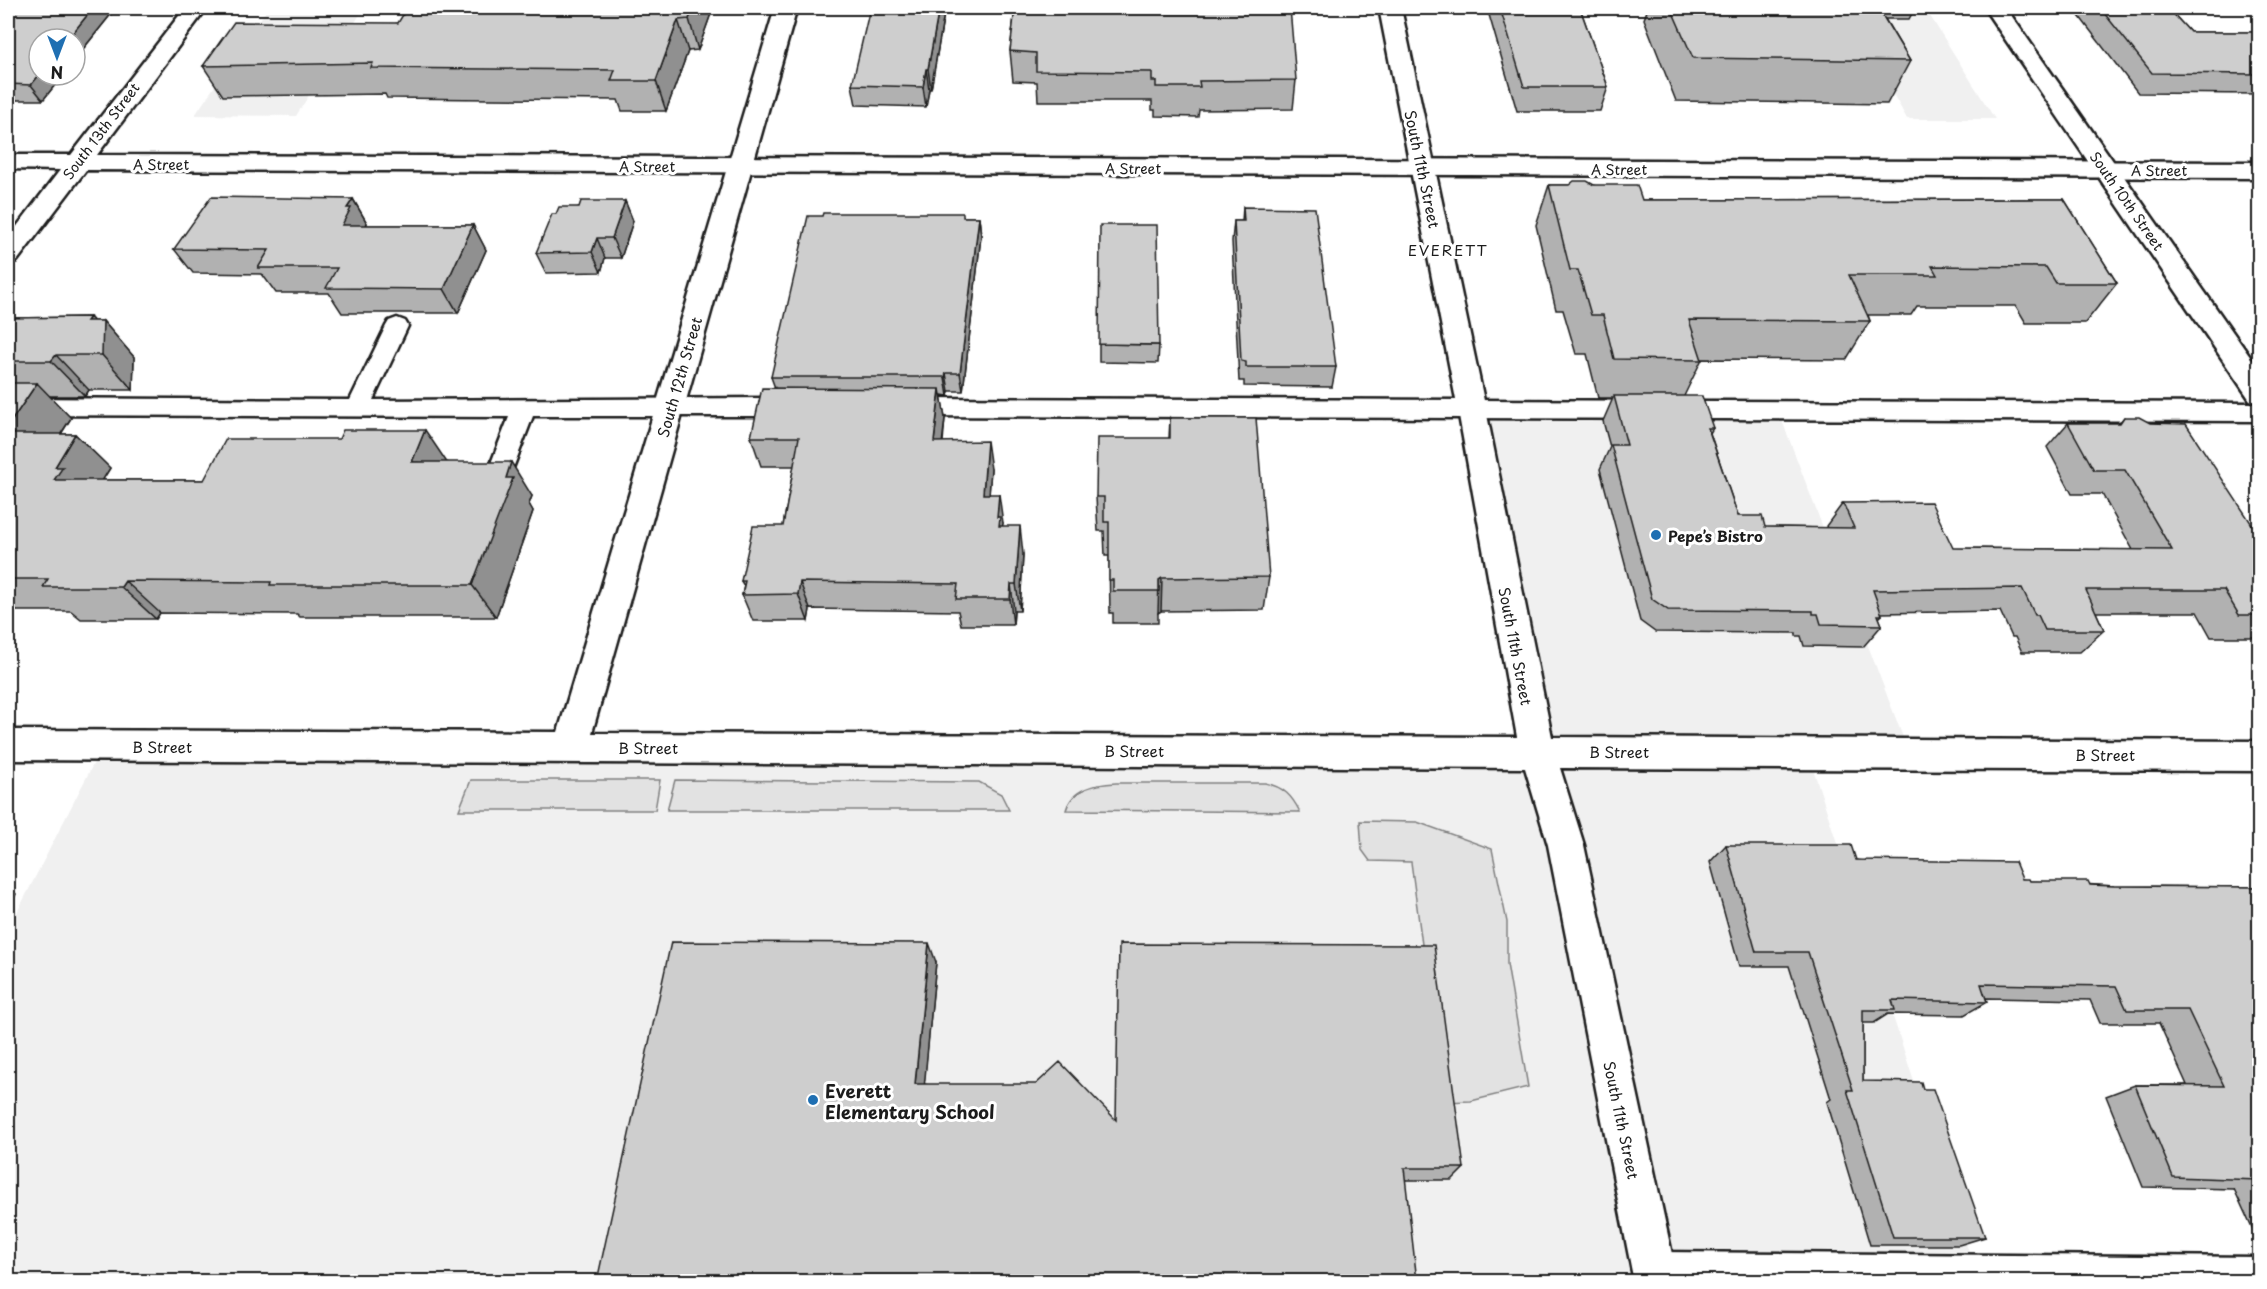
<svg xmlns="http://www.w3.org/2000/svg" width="2267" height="1289" font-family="'Playpen Sans',sans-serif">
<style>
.built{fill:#f0f0f0}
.green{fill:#e2e2e2;stroke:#7f7f7f;stroke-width:1.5}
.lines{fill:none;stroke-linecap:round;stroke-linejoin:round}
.service-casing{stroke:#1c1c1c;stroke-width:5}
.minor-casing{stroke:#1c1c1c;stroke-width:5}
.secondary-casing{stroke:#1c1c1c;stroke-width:5}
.primary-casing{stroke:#1c1c1c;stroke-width:5}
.service{fill:#fff;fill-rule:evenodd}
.minor{fill:#fff;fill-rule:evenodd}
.secondary{fill:#fff;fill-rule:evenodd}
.primary{fill:#fff;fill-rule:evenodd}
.wall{fill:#b1b1b1;stroke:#1c1c1c;stroke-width:1.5}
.shaded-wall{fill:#909090;stroke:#1c1c1c;stroke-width:1.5}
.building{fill:#cecece;stroke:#1c1c1c;stroke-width:1.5}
.poi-dot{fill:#1f6fb2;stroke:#fff;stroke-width:2}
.labels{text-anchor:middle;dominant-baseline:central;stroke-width:6;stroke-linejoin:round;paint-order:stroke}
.far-street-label{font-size:14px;fill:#1c1c1c;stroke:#fff}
.street-label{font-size:15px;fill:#1c1c1c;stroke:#fff}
.far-quarter-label{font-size:15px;letter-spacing:1.5px;fill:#1c1c1c;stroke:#fff}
.poi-label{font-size:15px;font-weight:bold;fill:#1c1c1c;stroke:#fff;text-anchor:start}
.near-poi-label{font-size:18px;font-weight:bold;fill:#1c1c1c;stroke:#fff;text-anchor:start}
</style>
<rect width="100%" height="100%" fill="#fff"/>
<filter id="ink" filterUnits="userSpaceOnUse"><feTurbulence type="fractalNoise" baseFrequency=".0167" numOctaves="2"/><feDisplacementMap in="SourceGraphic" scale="12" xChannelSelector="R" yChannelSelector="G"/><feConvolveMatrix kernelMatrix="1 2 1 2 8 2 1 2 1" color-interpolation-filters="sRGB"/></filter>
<g filter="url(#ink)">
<path class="built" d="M268 8H364L296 116 195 115Z
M1845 8H1925L1995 119H1907Z
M1472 410H1778L1909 753H1808L1976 1274 1656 1282 8 1281V930L103 745 1537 751Z"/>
<path class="green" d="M471 780H660L655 810H459Z
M675 780 979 782 1001 794 1009 810H667Z
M1116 783H1265C1284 787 1292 796 1300 812L1066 810C1072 788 1096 784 1116 783Z
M1360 821 1417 822 1492 849 1507 922V964L1528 1087 1471 1101 1443 1102 1411 862 1370 861 1362 850Z"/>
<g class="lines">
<g class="service-casing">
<path id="service" d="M397 318 405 321 408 326 373 400 795 398 803 401 807 407 803 413 795 416H533L510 476 507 483 498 485 489 483 486 476 509 417 8 415V398L350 400 386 326 389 321Z
M909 398 2260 403V421L909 416 901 413 897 407 901 401Z
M1653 1252 2260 1257V1282H1640L1635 1270 1640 1257Z"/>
</g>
<g class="minor-casing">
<path id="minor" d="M775 8H797L592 733 1517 737 1458 410 1379 8H1401L1486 410 1552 737 2260 741V771L1560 768 1584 845 1678 1282H1634L1548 845 1525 768 8 760V730L558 732Z"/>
</g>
<g class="secondary-casing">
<path id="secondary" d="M185 8H207L97 155 2260 162V178L86 170 17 261 8 263V238L60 170 8 169V155H71Z"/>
</g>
<g class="primary-casing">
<path id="primary" d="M1984 8H2006L2260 371V403L2250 400Z"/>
</g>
<use href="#service" class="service"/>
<use href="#minor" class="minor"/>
<use href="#secondary" class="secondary"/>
<use href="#primary" class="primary"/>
</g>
<path class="wall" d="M8 8H116L75 59V39L39 75H63L43 100H8Z
M713 8 698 50 688 51 666 111H622L618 100 387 98 385 94 223 96 203 66 398 23Z
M945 8 931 89H929L926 107 856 105 852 85Z
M1015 8 1296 80 1293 109 1199 110 1198 117 1155 116V110H1152V101H1038L1037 82 1013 81 1010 51Z
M1487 8H1580L1608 87 1600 111H1517Z
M1648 8H1915L1909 19H1885L1910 61 1887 104 1676 101 1644 19Z
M2073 8H2168L2190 32H2259V94L2138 93Z
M1549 185H1594L1642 200 2064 199 2117 283 2085 323H2026L2016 306H1917L1911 315H1868L1870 321 1846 360 1702 359 1684 396 1713 428 1710 433 1738 516 1765 527 1827 528 1826 526 1843 503 1953 548 2133 550 2102 494H2072L2047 447 2068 423H2119L2124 417 2259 535V637H2211L2197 612H2096L2104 630 2080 652H2022L2015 637H2012L2000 611 1881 613 1882 615 1879 618 1882 625 1863 647 1804 646 1801 636H1796V633L1655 632 1640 621 1600 469 1610 447 1603 421 1613 398H1598L1587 354H1576L1563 310H1556L1536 225Z
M353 199 367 223 366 225H473L486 250 458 313H342L329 293H276L262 274 193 273 174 249Z
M625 201 633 221 621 258H605L601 272 546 273 536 253 556 214 579 207Z
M1243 207 1336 367 1332 387 1244 386V381H1239L1232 241 1234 221H1242Z
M964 217H979L981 236 963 391H949L948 396 941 395 945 418 943 442 991 469 989 494 1003 523 1002 526 1023 554 1020 611H1014L1013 625H961L958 611 810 609 808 621H753L742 595 744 586 741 581 783 526 794 466H761L751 437 775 388 771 377Z
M2259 224V238L2254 230Z
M90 317 93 321H103L134 357 133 390H89L85 396H49L71 418 61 434H75L110 468 102 480H204L447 462 532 496 529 504 533 511 496 617H300L297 614 160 613 156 619H81L71 611H8V318Z
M1099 344 1159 345 1158 363 1099 362Z
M1170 418 1269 577 1264 610 1161 611 1158 613V623H1113V613H1110L1109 556H1105L1104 531H1098L1096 497 1169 438Z
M1726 845 2022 879 2030 881 2115 886 2259 887V1237H2256L2234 1189 2143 1187 2106 1096 2135 1085H2187L2159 1023H2100L2090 1000 1986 998 1987 1002 1964 1015 1888 1014 1874 1023H1863V1081L1985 1237 1959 1245H1870L1827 1102 1831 1099 1789 966H1739L1710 862Z
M936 962 924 1084 1116 1120 1464 1168 1452 1180H1406L597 1281Z"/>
<path class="shaded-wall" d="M93 8H116L75 59V39H68Z
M693 8H713L698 50 689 19Z
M939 8H945L931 89 928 69Z
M678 20 688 51 666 111 656 81Z
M926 69 929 89 926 107 923 87Z
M39 75H63L43 100 31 85Z
M353 199 367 223 364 229 342 225 347 208Z
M625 201 633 221 621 258 612 238Z
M979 217 981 236 963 391 960 373Z
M473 225 486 250 458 313 444 289Z
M597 238 605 258 601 272 592 252Z
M90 317 102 331 103 321 134 357 133 390 102 355 87 321Z
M56 355 89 390 85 396 51 361Z
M946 373 949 391 948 396 945 377Z
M37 383 71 418 39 468 8 439V426Z
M940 389 945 418 939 470 934 442Z
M425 430 448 464 412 462Z
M75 434 110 468 93 496 54 480 55 467Z
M987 441 991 469 987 523 983 494Z
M511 462 532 496 529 504 533 511 496 617 472 585 506 478Z
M999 494 1003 523 1002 531 1004 545 997 517Z
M1020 526 1023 554 1020 611 1016 584Z
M1162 578 1161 611 1158 613 1159 580Z
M125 581 160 613 156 619 121 587Z
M800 582 810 609 808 621 798 594Z
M1011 584 1014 611 1013 625 1010 599Z
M8 889 16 894 8 910Z
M929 943 936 962 923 1099 915 1084Z"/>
<path class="building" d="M8 8H93L68 39H39V75L31 85 8 84Z
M407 8H693L689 19 678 20 656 81H611L615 70 371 68 373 63 203 66 234 22 398 23Z
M870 8H939L928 69H926L923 87 852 85Z
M1015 8H1290L1296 80 1199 81 1200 87H1156V81H1152V72L1036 71V53L1010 51Z
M1500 8H1580L1608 87H1524Z
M1671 8H1878L1910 61 1693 58Z
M2100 8H2168L2190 32H2259V74L2152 73Z
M1574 181H1587L1594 185H1637L1642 200 2064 199 2117 283H2056L2046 267 1932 266 1937 275H1849L1870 321 1689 320 1702 360 1614 359 1603 315H1591L1578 270H1570L1549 185H1569Z
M211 197 353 199 347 208H351L342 225H473L444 289 326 288 337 268H258L269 250 174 249Z
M581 201H625L612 238H597L592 252 536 253 552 214H556L559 207H579Z
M1243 207 1315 208 1336 367H1246V362L1241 361 1234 221H1244Z
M823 213H963V217H979L960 373H946L945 377H771L808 216H822Z
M1100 225H1157L1159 345 1099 344Z
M90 317 87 321H103L102 355H56L51 361H8V318Z
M8 383H37L8 426Z
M762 388 940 389 934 442 987 441 983 494H999L997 517H1000L999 526H1020L1016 584H1011L1010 599H956L958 584 800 582 798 594 742 595 745 581H741L753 526H783L799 437H751Z
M1614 396H1702L1713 428H1708L1738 516H1762L1765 527 1854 528 1843 503 1931 502 1953 548 2172 550 2125 470H2094L2068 423H2120L2124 417H2139L2150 423 2186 424 2259 535V615H2239L2224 590H2086L2104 630H2045L2038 615H2035L2022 588 1873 590 1882 615H1878L1882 625 1821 624 1818 614H1813V611L1668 610 1652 599 1611 445H1627Z
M1170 418H1256L1269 577 1162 578 1159 580V591H1113V580H1109V522H1104V497H1096L1097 438H1170Z
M343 430H425L412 462H511L506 478H513L472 585H270L271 582 125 581 121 587H43L48 579H8V434H75L55 467H63L54 480H204L226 439H339Z
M1726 845H1851L1856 860 2015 862 2022 879H2029L2030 881H2088L2090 885 2115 886 2259 887V1013H2254L2259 1023V1180L2173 1177 2135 1085 2224 1086 2188 1010H2127L2116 986 1981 984 1987 1002 1892 1000 1895 1010H1863V1081L1921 1082 1923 1089H1933L1985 1237H1893L1847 1090H1853L1808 952H1756Z
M671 942 929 943 915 1084H1036L1060 1062 1116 1120 1119 944 1434 945 1464 1168H1404L1417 1281H597Z"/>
</g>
<g class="poi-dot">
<circle cx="1656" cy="535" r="6"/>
<circle cx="813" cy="1100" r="6"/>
</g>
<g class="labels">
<g class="far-street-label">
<text transform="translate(101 131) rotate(-53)">South 13th Street</text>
<text x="161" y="164">A Street</text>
<text x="647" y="166">A Street</text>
<text x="1133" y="168">A Street</text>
<text x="1619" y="169">A Street</text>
<text x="2159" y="170">A Street</text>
<text transform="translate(2127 201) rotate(55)">South 10th Street</text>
</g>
<g class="street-label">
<text transform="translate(1423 169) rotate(78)">South 11th Street</text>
<text transform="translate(679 377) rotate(-74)">South 12th Street</text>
<text transform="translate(1516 646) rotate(79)">South 11th Street</text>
<text x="162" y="746">B Street</text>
<text x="648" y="747">B Street</text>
<text x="1134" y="750">B Street</text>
<text x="1619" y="751">B Street</text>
<text x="2105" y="754">B Street</text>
<text transform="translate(1622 1120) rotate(78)">South 11th Street</text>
</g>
<g class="far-quarter-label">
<text x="1448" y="249">EVERETT</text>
</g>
<g class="poi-label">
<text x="1668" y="535">Pepe’s Bistro</text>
</g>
<g class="near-poi-label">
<text x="825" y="1090">Everett<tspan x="825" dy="21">Elementary School</tspan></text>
</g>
</g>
<rect width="2267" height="1289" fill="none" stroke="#fff" stroke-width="30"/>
<rect x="15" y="15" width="2237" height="1259" fill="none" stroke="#1c1c1c" stroke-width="2" filter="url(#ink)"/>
<g transform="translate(57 57) rotate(180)"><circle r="28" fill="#ffffff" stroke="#a4a4a4" stroke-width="1.5"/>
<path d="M0-4.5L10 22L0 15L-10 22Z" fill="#1f6fb2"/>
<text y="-9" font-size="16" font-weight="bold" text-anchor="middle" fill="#1c1c1c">N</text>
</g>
</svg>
